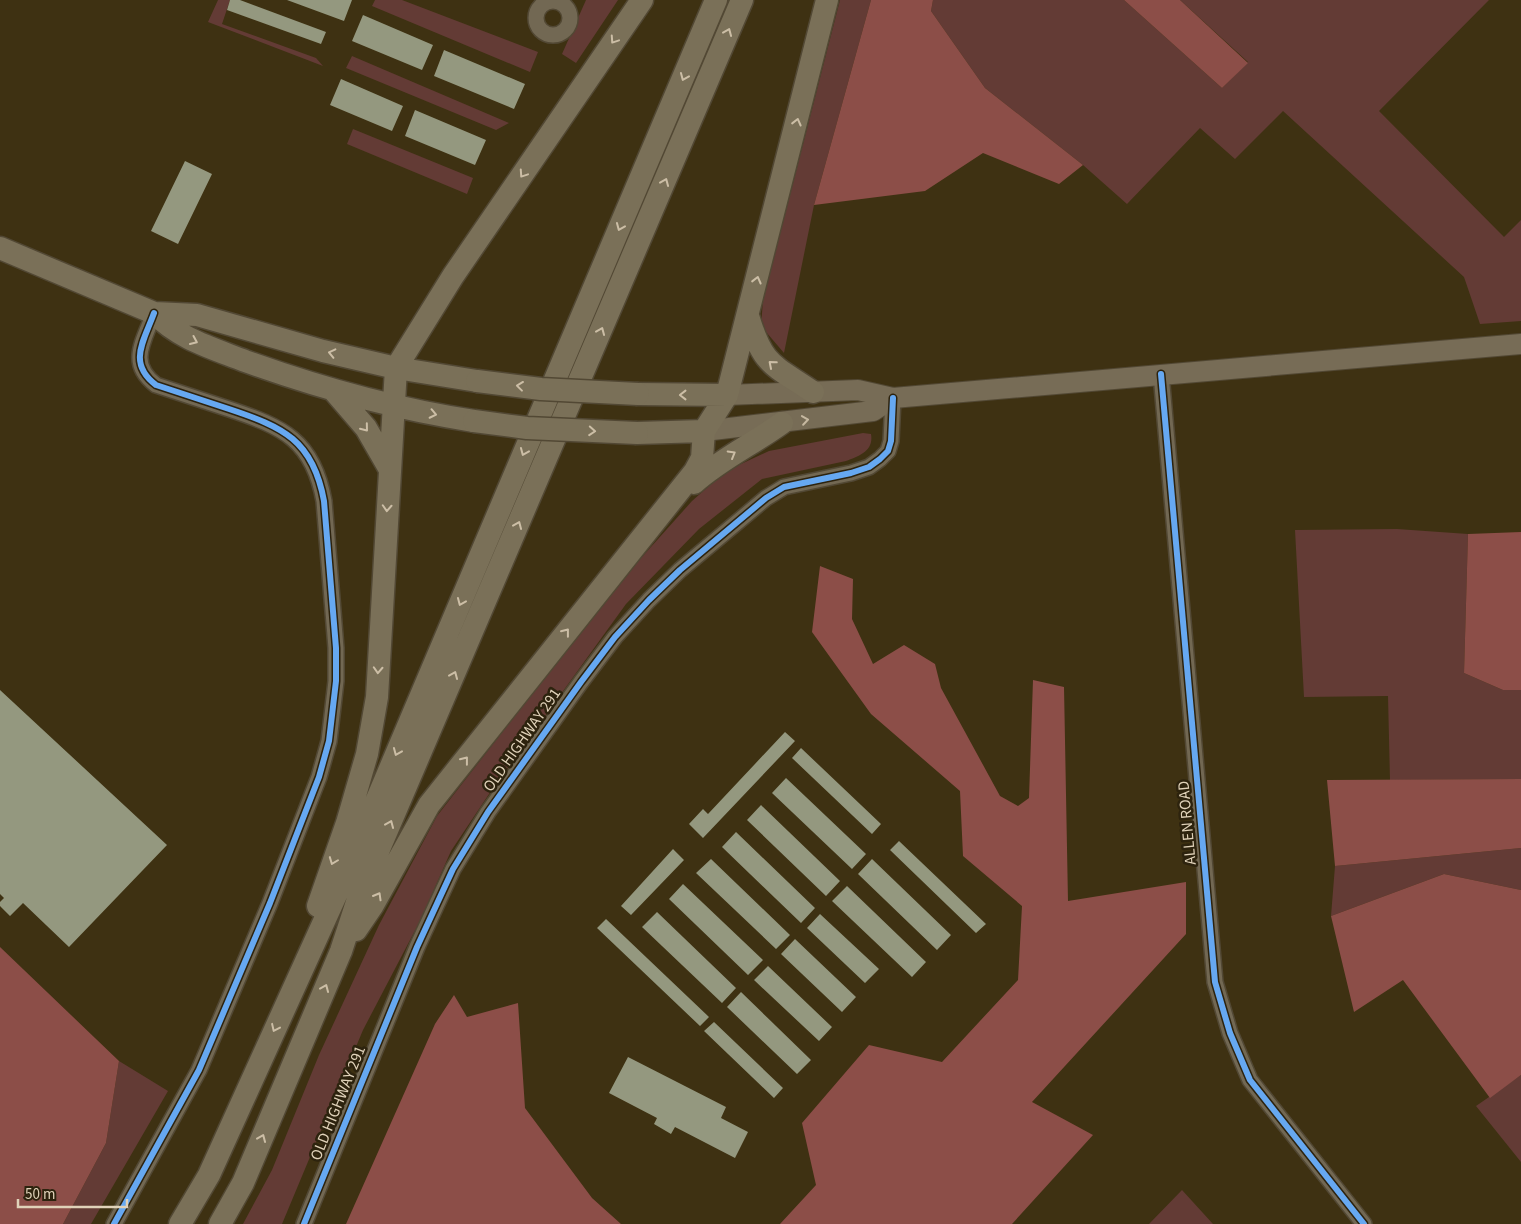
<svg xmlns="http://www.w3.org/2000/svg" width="1521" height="1224" font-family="'Source Sans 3',sans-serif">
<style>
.green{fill:#633b35}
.forest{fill:#8c4e48}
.building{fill:#94987f}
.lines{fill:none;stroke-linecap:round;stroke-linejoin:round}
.minor-casing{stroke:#524834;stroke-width:18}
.major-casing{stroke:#524834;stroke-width:22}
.highway-casing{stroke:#524834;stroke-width:25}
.minor{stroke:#726853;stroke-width:15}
.major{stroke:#776c56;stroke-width:20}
.highway{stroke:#7a7058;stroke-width:22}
.highway-bridge-casing{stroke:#524834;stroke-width:25;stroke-linecap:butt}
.highway-bridge{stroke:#7a7058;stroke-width:22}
.cycleway-casing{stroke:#2d230e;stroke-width:9}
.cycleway{stroke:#66a8f1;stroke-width:6}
.oneway{stroke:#ccbea6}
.oneway2{stroke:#c6b8a0}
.labels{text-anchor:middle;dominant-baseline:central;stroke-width:5;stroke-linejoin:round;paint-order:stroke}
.street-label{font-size:16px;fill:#e0d2b9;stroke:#2d230e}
</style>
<rect width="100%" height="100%" fill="#3e3112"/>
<path class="green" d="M218 0H230L222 24 316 58 323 66 208 22Z
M375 0H402L538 52 530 72 372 6Z
M586 0H618L576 63 562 54Z
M840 0H871L814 205 784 353 761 326 763 300Z
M933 0H1124L1222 88 1248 62 1180 0H1489L1379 111 1504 237 1521 220V321L1480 324 1464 277 1283 111 1235 159 1200 128 1127 204 1083 165 985 88 931 11Z
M352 56 509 123 496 130 346 68Z
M353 129 473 178 467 194 347 144Z
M863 433 871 434C874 451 859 456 846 461L762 479 699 529 626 604 493 788 451 851 421 919 363 1030 282 1224H243L272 1170 319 1055 379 925 437 816 616 586 692 501 726 471 769 451Z
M1397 529 1468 534 1464 673 1503 690H1521V779L1390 780 1388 696 1304 697 1295 530Z
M1521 848V890L1444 874 1331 916 1335 866Z
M119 1061 168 1091 91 1224H63L106 1143Z
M1521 1075V1162L1476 1106Z
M1182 1190 1213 1224H1149Z"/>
<path class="forest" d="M871 0H933L931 11 985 88 1083 165 1059 184 983 153 925 191 814 205Z
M1124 0H1180L1248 63 1222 88Z
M1521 532V690H1503L1464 673 1468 534Z
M820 566 853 579 852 619 873 664 904 645 935 664 941 688 1000 796 1018 806 1029 798 1033 680 1064 687 1068 901 1186 882V934L1032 1102 1093 1135 1012 1224H780L816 1185 802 1123 869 1045 942 1062 1018 980 1022 906 963 856 960 791 871 714 812 632Z
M1521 779V848L1335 866 1327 780Z
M1444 874 1521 890V1075L1490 1098 1403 980 1354 1012 1331 916Z
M0 947 119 1061 106 1143 63 1224H0Z
M454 995 467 1017 518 1003 525 1108 592 1198 621 1224H346L435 1024Z"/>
<path class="building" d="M230 0H240L326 32 321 44 227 10Z
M287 0H352L344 21Z
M363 15 433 45 422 70 352 41Z
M444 50 525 84 514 109 434 76Z
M341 79 403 106 392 131 330 105Z
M415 110 486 140 475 165 405 136Z
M185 161 212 174 178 244 151 231Z
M0 690 167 845 69 947 23 903 10 916 0 906V902L4 898 0 894Z
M785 732 795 741 703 838 689 824 703 809 708 814Z
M801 748 881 824 872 834 792 758Z
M786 778 866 854 852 869 772 793Z
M761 805 840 881 826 896 747 820Z
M736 832 815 908 801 923 722 847Z
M899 841 986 924 976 933 890 850Z
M673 849 684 860 631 915 621 906Z
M711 859 790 935 776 949 696 873Z
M872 859 951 935 937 950 858 874Z
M683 884 763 960 748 975 669 899Z
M847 886 926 962 912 977 832 901Z
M657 912 736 988 722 1003 642 927Z
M820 914 879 969 865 983 807 928Z
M606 919 709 1017 700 1026 597 928Z
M795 939 856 997 842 1012 781 954Z
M768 966 832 1027 819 1041 754 980Z
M741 992 811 1060 797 1074 727 1007Z
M714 1022 783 1088 774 1098 704 1031Z
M628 1057 726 1107 721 1118 748 1132 735 1158 675 1127 671 1134 654 1124 657 1118 609 1093Z"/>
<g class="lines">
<g class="minor-casing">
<path id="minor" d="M536 18a17 17 0 1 1 34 0a17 17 0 1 1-34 0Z
M1161 374 1215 982 1230 1033 1250 1080 1364 1224
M114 1224 199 1070 270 903 319 777 329 741 336 681V648L324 501C313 440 283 427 229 409 205 401 180 393 156 385 127 363 144 341 154 313
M304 1224 417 947 453 869 488 812 581 682 615 637 649 600 680 570 766 498 784 487 851 473 869 467 880 459 888 451 891 441 893 398"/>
</g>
<g class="major-casing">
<path id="major" d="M727 395 858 390 893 398 1521 344
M704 431 873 411 893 398"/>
</g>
<g class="highway-casing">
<path id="highway" d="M0 248 154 313 197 315 323 351 396 368 477 381
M154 313C179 339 212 348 245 361 320 388 395 409 474 421
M748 316C763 366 772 364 813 392
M335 392 366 428 389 468
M638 394 727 395
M637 433 704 431
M694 483C721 459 753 444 782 423
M318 906 347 823 367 754 377 697 396 368 453 276 642 0
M356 930 373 905 429 805 695 471 702 458 704 431 727 395 827 0
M180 1224 209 1175 341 884 716 0
M220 1224 243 1183 341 951 359 896 742 0"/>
</g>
<use href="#minor" class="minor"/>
<use href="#major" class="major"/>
<use href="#highway" class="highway"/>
<g class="highway-bridge-casing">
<path id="highway-bridge" d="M477 381 541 389 638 394
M474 421 527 428 637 433"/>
</g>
<use href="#highway-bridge" class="highway-bridge"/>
<g class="cycleway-casing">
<path id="cycleway" d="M1161 374 1215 982 1230 1033 1250 1080 1364 1224
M114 1224 199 1070 270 903 319 777 329 741 336 681V648L324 501C313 440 283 427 229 409 205 401 180 393 156 385 127 363 144 341 154 313
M304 1224 417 947 453 869 488 812 581 682 615 637 649 600 680 570 766 498 784 487 851 473 869 467 880 459 888 451 891 441 893 398"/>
</g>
<use href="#cycleway" class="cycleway"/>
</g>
<defs><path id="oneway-chevron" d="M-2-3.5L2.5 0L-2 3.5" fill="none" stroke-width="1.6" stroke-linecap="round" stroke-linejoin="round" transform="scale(1.25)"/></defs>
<g class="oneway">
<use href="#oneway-chevron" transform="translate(728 32) rotate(-67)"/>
<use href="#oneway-chevron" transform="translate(614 40) rotate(124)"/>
<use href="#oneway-chevron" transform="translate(684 77) rotate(113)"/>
<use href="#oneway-chevron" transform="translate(797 122) rotate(-76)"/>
<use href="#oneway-chevron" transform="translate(523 174) rotate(124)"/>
<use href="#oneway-chevron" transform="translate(665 182) rotate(-67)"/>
<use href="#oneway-chevron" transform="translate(620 227) rotate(113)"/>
<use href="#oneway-chevron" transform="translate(757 280) rotate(-76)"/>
<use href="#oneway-chevron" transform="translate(601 331) rotate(-67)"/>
<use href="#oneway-chevron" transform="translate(194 341) rotate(24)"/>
<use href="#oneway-chevron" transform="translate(332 353) rotate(-167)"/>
<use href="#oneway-chevron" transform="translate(772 364) rotate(-139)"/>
<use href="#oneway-chevron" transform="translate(520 386) rotate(-173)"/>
<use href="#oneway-chevron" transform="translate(683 395) rotate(180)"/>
<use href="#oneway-chevron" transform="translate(433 414) rotate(12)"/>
<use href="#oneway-chevron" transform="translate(365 428) rotate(51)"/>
<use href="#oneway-chevron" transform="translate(592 431) rotate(4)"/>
<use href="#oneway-chevron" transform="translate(524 452) rotate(113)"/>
<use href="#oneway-chevron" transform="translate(732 454) rotate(-30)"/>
<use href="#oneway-chevron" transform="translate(387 508) rotate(93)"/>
<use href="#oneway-chevron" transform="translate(518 525) rotate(-67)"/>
<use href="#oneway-chevron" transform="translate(461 602) rotate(113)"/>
<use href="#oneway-chevron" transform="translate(566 632) rotate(-52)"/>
<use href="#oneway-chevron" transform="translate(378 670) rotate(93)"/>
<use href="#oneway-chevron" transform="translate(454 675) rotate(-67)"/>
<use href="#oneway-chevron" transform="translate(397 752) rotate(113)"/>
<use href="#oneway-chevron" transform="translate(465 760) rotate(-52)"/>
<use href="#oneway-chevron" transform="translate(390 824) rotate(-67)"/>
<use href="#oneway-chevron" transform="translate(333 861) rotate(111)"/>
<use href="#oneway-chevron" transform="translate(378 896) rotate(-60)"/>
<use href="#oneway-chevron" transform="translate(325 988) rotate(-67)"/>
<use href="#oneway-chevron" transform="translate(275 1028) rotate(115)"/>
<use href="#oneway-chevron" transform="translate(262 1138) rotate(-67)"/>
</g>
<use class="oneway2" href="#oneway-chevron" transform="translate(805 420) rotate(-8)"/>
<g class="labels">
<g class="street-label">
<text transform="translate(522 740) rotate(-55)">OLD HIGHWAY 291</text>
<text transform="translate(1187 823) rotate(-95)">ALLEN ROAD</text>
<text transform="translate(338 1103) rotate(-68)">OLD HIGHWAY 291</text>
</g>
</g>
<path d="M18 1199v8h109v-8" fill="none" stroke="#e0d2b9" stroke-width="2.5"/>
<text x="25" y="1199" font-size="15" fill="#e0d2b9" stroke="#2d230e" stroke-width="4" paint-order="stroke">50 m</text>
</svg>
